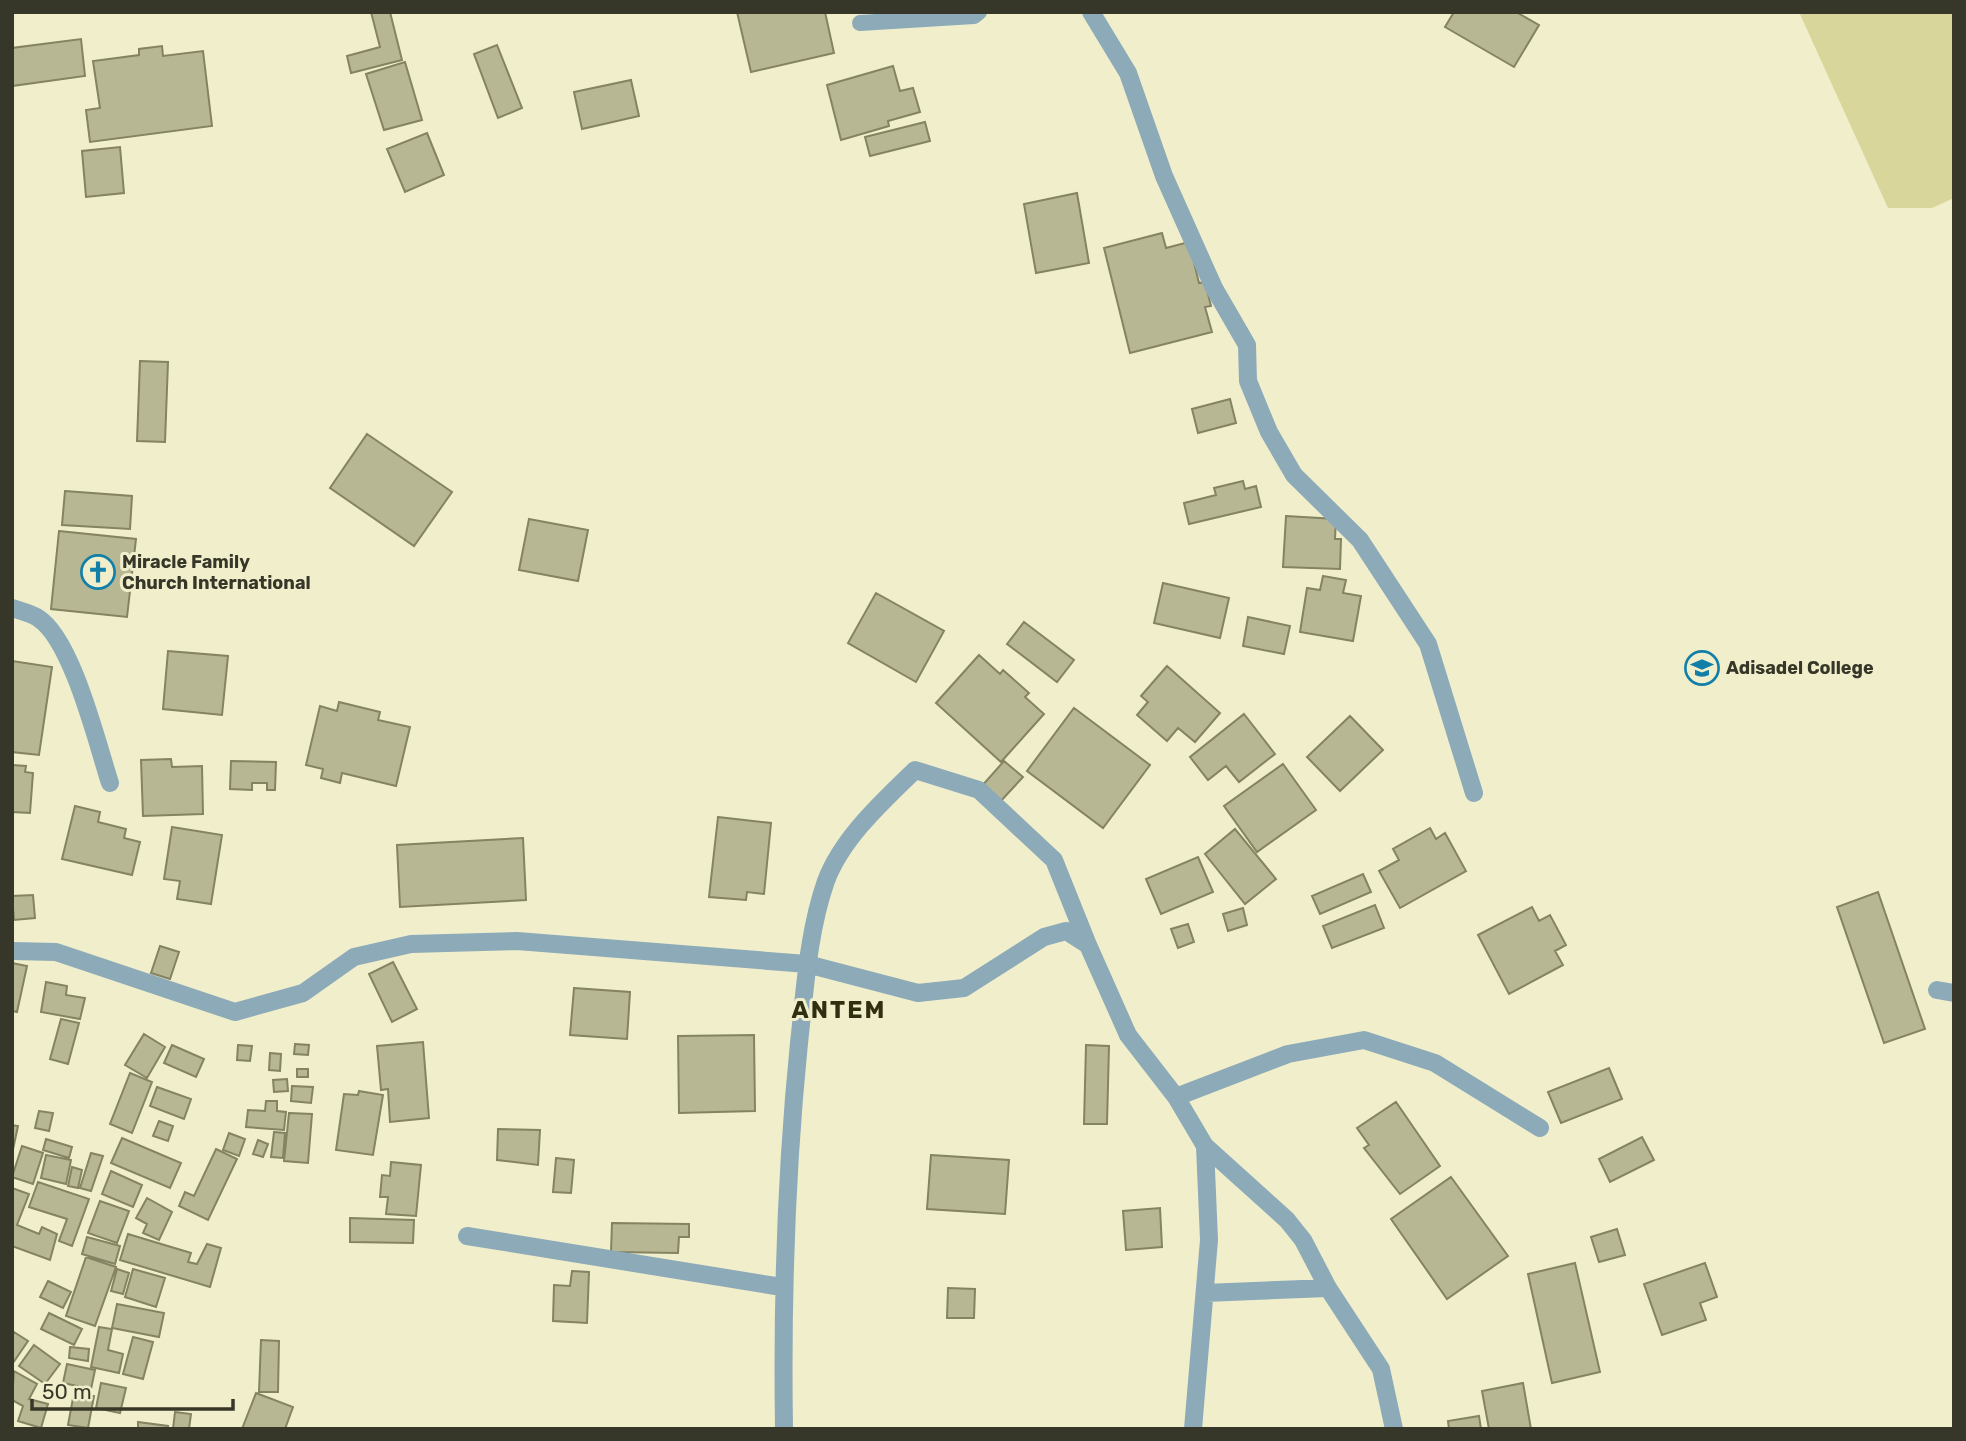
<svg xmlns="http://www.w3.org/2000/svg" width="1966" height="1441" font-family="Rubik,sans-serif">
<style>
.green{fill:#d9d69b}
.building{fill:#b8b794;stroke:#848362;stroke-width:2}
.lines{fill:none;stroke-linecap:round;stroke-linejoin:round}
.service{stroke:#8daab9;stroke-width:16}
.minor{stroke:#8daab9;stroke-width:18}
.labels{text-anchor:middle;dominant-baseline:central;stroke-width:6;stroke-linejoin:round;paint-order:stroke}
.poi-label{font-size:18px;font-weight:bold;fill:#373729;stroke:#f1efcb;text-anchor:start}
.district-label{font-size:24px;font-weight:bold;letter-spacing:2px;fill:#312f11;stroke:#f1efcb}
</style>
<rect width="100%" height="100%" fill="#f1efcb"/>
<path class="green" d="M1799 12H1954V198L1932 208H1888Z"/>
<path class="building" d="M371 12H390L402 60 351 73 347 56 380 47Z
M737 12H825L834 53 751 72Z
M1454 12H1516L1539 25 1514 67 1445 27Z
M81 39 85 76 12 86V48Z
M497 45 522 108 498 118 474 54Z
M162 46 163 56 203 51 212 126 90 142 86 110 100 108 93 61 139 55V49Z
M405 62 422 120 384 130 366 74Z
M893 66 900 91 913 88 920 112 888 121 889 126 841 140 827 85Z
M631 80 639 116 582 129 574 92Z
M925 122 930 141 870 156 865 137Z
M427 133 444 175 405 192 387 149Z
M120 147 124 193 86 197 82 151Z
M1077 193 1089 263 1036 273 1024 204Z
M1162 233 1166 248 1189 242 1199 283 1205 282 1211 306 1205 307 1212 332 1130 353 1104 248Z
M140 361 168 362 165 442 137 441Z
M1230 399 1236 423 1198 433 1192 409Z
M367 434 452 492 414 546 330 488Z
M1243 481 1245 489 1256 486 1261 507 1189 524 1184 503 1216 495 1214 488Z
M65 491 132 496 130 529 62 525Z
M1286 516 1336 519 1335 539H1341L1340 569 1283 567Z
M529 519 588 530 578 581 519 570Z
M59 531 136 539 127 617 51 609Z
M1323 576 1346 580 1343 593 1361 596 1353 641 1300 632 1307 588 1320 590Z
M1163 583 1229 598 1220 638 1154 623Z
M876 593 944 631 916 682 848 643Z
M1248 617 1290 626 1284 654 1243 646Z
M1024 622 1074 660 1057 682 1007 644Z
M168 651 228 656 222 715 163 709Z
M979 655 1000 674 1003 670 1029 693 1025 697 1044 714 1001 762 936 703Z
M12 661 52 667 39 755 12 752Z
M1167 666 1220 713 1195 742 1178 728 1167 741 1137 715 1148 702 1141 696Z
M339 702 380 712 378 720 410 727 396 786 342 773 340 783 321 778 323 769 306 765 320 706 337 711Z
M1074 708 1150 765 1103 828 1027 771Z
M1244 714 1275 754 1239 782 1226 766 1208 780 1190 757Z
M1350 716 1383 750 1340 791 1307 757Z
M171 759 172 767 202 766 203 814 143 816 141 760Z
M231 761 276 762 275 790H267V783H252V790L230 789Z
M1004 761 1023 777 999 803 981 787Z
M1283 764 1316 810 1257 852 1224 806Z
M12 765 26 766 25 772 33 773 30 813 12 812Z
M75 806 100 812 98 822 126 829 124 838 140 842 132 875 62 859Z
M718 817 771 823 764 894 747 892 746 900 709 897Z
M172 827 222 835 211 904 177 899 180 881 164 879Z
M1430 828 1436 839 1445 833 1466 871 1400 908 1379 871 1399 860 1393 849Z
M1235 829 1276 879 1245 904 1205 854Z
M523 838 526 900 400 907 397 845Z
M1198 857 1213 892 1161 914 1146 879Z
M1363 874 1371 892 1320 914 1312 896Z
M1878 892 1925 1029 1884 1043 1837 907Z
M33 895 35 918 14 920 12 896Z
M1375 905 1384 928 1332 948 1323 926Z
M1532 907 1539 921 1550 915 1566 945 1555 951 1563 965 1509 994 1478 935Z
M1243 908 1247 925 1228 931 1223 914Z
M1188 924 1194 942 1178 948 1171 929Z
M160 946 179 952 170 979 151 973Z
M393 962 417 1009 392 1022 369 974Z
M12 963 27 966 17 1012 12 1011Z
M46 982 67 986 66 995 85 998 80 1019 41 1012Z
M574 988 630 992 627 1039 570 1035Z
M61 1019 79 1023 68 1064 50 1059Z
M144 1034 165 1047 147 1078 125 1065Z
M754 1035 755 1111 679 1113 678 1036Z
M423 1042 429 1118 390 1122 388 1089 381 1090 377 1046Z
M295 1044 309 1045 308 1055 294 1054Z
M172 1045 204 1059 196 1077 164 1063Z
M238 1045 252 1046 250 1061 237 1060Z
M1086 1045 1109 1046 1107 1124H1084Z
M270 1053 281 1054 280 1071 269 1070Z
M1609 1068 1622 1099 1561 1123 1548 1092Z
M297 1069H308V1077H297Z
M130 1073 152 1082 132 1133 110 1124Z
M287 1079 288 1091 274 1092 273 1080Z
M292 1086 313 1087 311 1103 291 1101Z
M157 1087 191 1099 184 1119 150 1106Z
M359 1091 383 1095 373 1155 336 1150 344 1094 358 1095Z
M266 1101H277V1111L286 1112 284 1130 246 1127 248 1110 265 1111Z
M1396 1102 1440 1166 1400 1194 1364 1148 1369 1145 1357 1128Z
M39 1111 53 1113 49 1131 35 1128Z
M289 1113 312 1114 308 1163 284 1161Z
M159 1121 173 1126 168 1141 153 1136Z
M12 1125 18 1126 12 1154Z
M498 1129 540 1130 538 1165 497 1160Z
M274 1132 285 1133 283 1158 271 1157Z
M229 1133 245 1139 239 1156 223 1150Z
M1642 1137 1654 1160 1610 1182 1599 1159Z
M122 1138 181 1163 170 1188 111 1163Z
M46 1139 72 1147 69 1158 43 1150Z
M258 1140 268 1144 263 1157 253 1154Z
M22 1146 43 1153 33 1184 12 1177Z
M216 1149 237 1159 208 1220 179 1206 185 1192 194 1196Z
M91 1153 103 1156 91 1191 80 1188Z
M46 1155 71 1160 66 1184 41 1178Z
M931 1155 1009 1160 1005 1214 927 1209Z
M556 1158 574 1160 571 1193 553 1192Z
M391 1162 421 1165 416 1216 386 1214 388 1197H380L382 1175 390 1176Z
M72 1167 82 1170 78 1188 68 1186Z
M111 1171 142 1185 133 1207 102 1194Z
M1451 1177 1508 1256 1447 1299 1391 1219Z
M38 1182 89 1199 72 1246 59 1241 67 1219 29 1207Z
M12 1188 29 1194 17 1225 39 1234 42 1227 57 1234 50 1260 12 1246Z
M147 1198 172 1212 159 1240 143 1233 147 1224 136 1218Z
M100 1201 129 1211 117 1243 88 1233Z
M1160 1208 1162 1247 1126 1250 1123 1211Z
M350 1218 414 1220 413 1243 350 1242Z
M612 1223 689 1224V1237H679L678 1253 611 1252Z
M1617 1229 1625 1255 1599 1262 1591 1237Z
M128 1234 191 1253 188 1262 197 1264 207 1244 221 1248 210 1287 120 1260Z
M87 1237 120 1246 115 1264 82 1254Z
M86 1257 116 1267 95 1326 66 1316Z
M1575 1263 1600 1372 1552 1383 1528 1274Z
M1705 1263 1717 1297 1700 1303 1706 1320 1662 1335 1644 1284Z
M117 1269 129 1273 123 1294 111 1291Z
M133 1269 165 1278 156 1307 125 1297Z
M572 1271 589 1272 587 1323 553 1321 554 1285 570 1286Z
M48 1281 71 1292 63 1308 40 1297Z
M948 1288 975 1289 974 1318H947Z
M117 1304 164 1313 159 1337 112 1328Z
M49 1313 82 1329 74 1345 41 1329Z
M99 1327 112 1329 108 1350 123 1354 119 1373 91 1367Z
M14 1332 28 1341 13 1363 12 1335Z
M133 1337 153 1342 143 1379 123 1374Z
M261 1340 279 1341 278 1392H259Z
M34 1345 60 1364 45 1384 19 1366Z
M70 1347 89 1349 88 1361 69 1358Z
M67 1364 95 1370 91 1389 63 1383Z
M14 1371 37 1384 29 1399 48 1404 41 1428 18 1421 23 1406 12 1400Z
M101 1383 126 1388 120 1413 96 1408Z
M1523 1383 1531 1429H1489L1482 1391Z
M74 1393 94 1396 88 1428 68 1425Z
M256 1393 293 1407 285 1429H242Z
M175 1412 191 1414 189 1429H173Z
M1479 1416 1481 1429H1449L1448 1421Z
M138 1422 168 1426V1429H138Z"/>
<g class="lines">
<path class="service" d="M860 23 974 16 979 12"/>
<path class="minor" d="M1091 12 1128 73 1164 176 1214 288 1247 345 1248 381 1269 432 1294 475 1360 540 1428 644 1474 793
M12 608C20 611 31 613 38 618 72 639 97 743 110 783
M12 951 56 952 235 1012 303 993 354 957 411 944 517 941 807 964 918 993 964 988 1044 937 1066 931 1088 945 1128 1035 1176 1097 1205 1146 1287 1220 1303 1240 1328 1288 1381 1369 1394 1429
M1937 990 1954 993
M1176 1097 1288 1054 1364 1040 1435 1063 1540 1128
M467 1236 782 1287
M1205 1293 1328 1288
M784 1429C782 1299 786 1172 799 1043 805 990 808 932 826 881 842 838 883 801 915 770L979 790 1054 860 1088 945
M1193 1429 1209 1240 1205 1146"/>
</g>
<defs>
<g id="church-ring" transform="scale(1.75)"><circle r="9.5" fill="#f1efcb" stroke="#117fa8" stroke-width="1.5"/><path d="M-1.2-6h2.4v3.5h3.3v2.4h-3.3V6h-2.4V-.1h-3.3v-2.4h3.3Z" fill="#117fa8"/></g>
<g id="school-ring" transform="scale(1.75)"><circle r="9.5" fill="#f1efcb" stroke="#117fa8" stroke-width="1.5"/><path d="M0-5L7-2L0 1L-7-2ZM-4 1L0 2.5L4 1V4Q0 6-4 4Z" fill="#117fa8"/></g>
</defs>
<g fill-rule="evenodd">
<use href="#church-ring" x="98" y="572"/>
<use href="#school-ring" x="1702" y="668"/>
</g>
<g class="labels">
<g class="poi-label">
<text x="122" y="562">Miracle Family<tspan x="122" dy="21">Church International</tspan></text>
<text x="1726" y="668">Adisadel College</text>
</g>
<g class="district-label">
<text x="839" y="1010">ANTEM</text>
</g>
</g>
<rect width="1966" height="1441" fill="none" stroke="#373729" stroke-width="28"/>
<path d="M32 1399v10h201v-10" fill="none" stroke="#373729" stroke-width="3.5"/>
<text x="42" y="1399" font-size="21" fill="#373729" stroke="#f1efcb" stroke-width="5" paint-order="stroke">50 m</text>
</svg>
